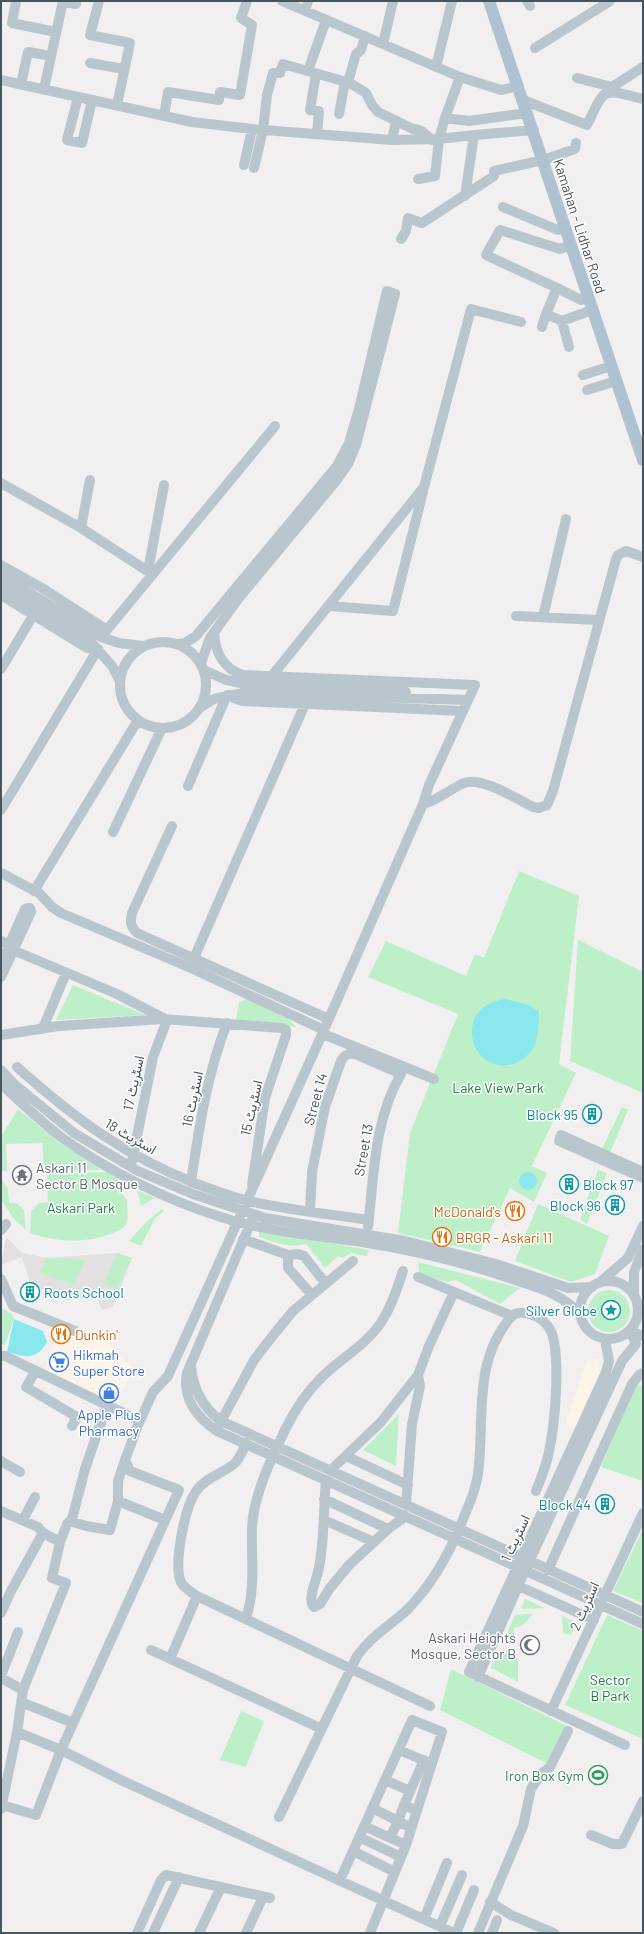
<svg xmlns="http://www.w3.org/2000/svg" width="644" height="1934" font-family="Barlow,Vazirmatn,sans-serif">
<style>
.commercial{fill:#fcf4e8}
.education{fill:#e3e0e2}
.green{fill:#bdf0c9}
.water{fill:#89e8ee}
.lines{fill:none;stroke-linecap:round;stroke-linejoin:round}
.minor{stroke:#bac6cd;stroke-width:10}
.major{stroke:#aec3cf;stroke-width:12}
.labels{text-anchor:middle;dominant-baseline:central;stroke-width:3;stroke-linejoin:round;paint-order:stroke}
.street-label{font-size:14px;fill:#47565d;stroke:#fff}
.park-label{font-size:14px;fill:#15813c;stroke:#fff}
.culture-label{font-size:14px;fill:#0d838f;stroke:#fff;text-anchor:end}
.worship-label{font-size:14px;fill:#5b616d;stroke:#fff;text-anchor:start}
.food-label{font-size:14px;fill:#c56008;stroke:#fff;text-anchor:start}
.shop-label{font-size:14px;fill:#366cbe;stroke:#fff;text-anchor:start}
.leisure-label{font-size:14px;fill:#27864d;stroke:#fff;text-anchor:end}
</style>
<rect width="100%" height="100%" fill="#f2eff0"/>
<path class="commercial" d="M59 1330 102 1334 120 1357 134 1368 115 1404 47 1371V1360Z
M599 1358 600 1378 580 1421 571 1430 566 1420 587 1361Z"/>
<path class="education" d="M6 1237 22 1253 47 1258 117 1253 132 1258 113 1307 102 1310 96 1295 69 1300 31 1285 22 1257 1 1265Z"/>
<path class="green" d="M519 871 579 896 559 1064 576 1073 532 1166 547 1173 534 1202 510 1188 480 1252 398 1233 410 1133 458 1014 368 977 386 941 466 976 475 954 484 958Z
M578 940 643 972V1093L570 1061Z
M73 985 145 1015 56 1020Z
M247 999 290 1020 296 1027 236 1022 239 1002Z
M622 1107 628 1110 610 1153 602 1149Z
M18 1109 57 1141 101 1170H44L42 1143 6 1144 7 1171H1V1137Z
M598 1170 607 1173 587 1224 580 1219Z
M107 1172 119 1180 123 1195 127 1200C127 1207 129 1218 126 1224 124 1229 117 1231 113 1233 86 1244 57 1242 30 1233L31 1211 39 1203 48 1202 47 1174Z
M1 1179 8 1188 9 1203H17L24 1210 26 1230 13 1218 1 1199Z
M137 1190 155 1198 141 1206Z
M538 1204 609 1236 595 1274 571 1282 515 1261Z
M162 1209 164 1211 155 1218 141 1246 129 1241 147 1221Z
M259 1230 369 1250 366 1256 351 1253 343 1258 338 1256 325 1268 306 1244C289 1249 275 1242 259 1237Z
M117 1253 132 1258 117 1289 104 1283Z
M47 1258 85 1260 74 1285 39 1273Z
M418 1262 520 1288 500 1304 456 1280 447 1282 419 1274Z
M588 1311a21 21 0 1 1 42 0a21 21 0 1 1-42 0Z
M1 1308 12 1314 14 1319 5 1345 1 1344Z
M636 1384 643 1386V1481L601 1467Z
M399 1414 396 1466 363 1450Z
M643 1529V1603L613 1591Z
M525 1599 545 1608 521 1609Z
M533 1614 523 1625 514 1628V1635L504 1639 515 1615Z
M607 1615 643 1631V1739L565 1705Z
M562 1616 578 1623 571 1635 563 1633Z
M498 1651H510L518 1659V1682L491 1668Z
M451 1669 567 1726 548 1764 440 1710Z
M241 1711 264 1721 246 1767 220 1760Z"/>
<path class="water" d="M505 999 526 1004 539 1011C538 1022 539 1037 534 1047 529 1055 522 1061 513 1064 471 1076 450 1007 505 999Z
M519 1181a9 9 0 1 1 18 0a9 9 0 1 1-18 0Z
M14 1319 43 1331 47 1342C36 1361 26 1357 7 1352Z"/>
<g class="lines">
<path class="minor" d="M16 1 12 23 56 32
M99 1 90 35 130 43 117 105
M282 1 460 77 501 90 519 86
M527 1 530 6
M63 2 76 4V1
M305 11 308 1
M383 44 393 1
M535 48 610 1
M90 63 124 69
M436 67 452 1
M308 71 326 20
M316 74 310 110 319 111 317 134
M460 77 445 118 469 121 527 113
M577 78 612 87 643 67
M1 80 192 122 252 129 392 140 439 139 445 118
M348 82 356 54 361 50 365 36
M21 84 28 52 51 56
M44 89 63 1
M78 97 67 140 82 143 92 100
M523 100 587 125C606 87 600 88 643 99
M339 114 345 81
M164 116 168 92 219 100 220 92 240 95 252 25 241 18 247 1
M392 140 396 121
M244 165 252 129
M254 168 263 130 267 95 273 73H280L283 64 350 83 366 93 372 105 378 112 413 129C421 128 426 135 432 140
M418 179 435 176 439 139 474 135
M465 196 474 135 534 130
M503 207 558 230 566 228
M401 239 406 231 408 218 422 223 494 176V171L543 160 575 149 576 143
M557 288 486 255 500 230 560 249 571 245
M588 298 581 300 557 288 546 314 562 321 592 310
M562 321 569 347
M542 327 546 314
M583 375 611 366
M587 390 616 381
M1 483 81 528 152 574
M81 528 90 480
M1 565 42 588 107 630
M148 571 164 485
M1 575 101 637 119 643 143 646
M1 585 91 642 112 666 120 681
M1 595 87 648 98 649 1 810
M329 606 393 611 423 492
M516 616 599 620
M543 617 566 519
M214 632C215 651 223 669 243 675L475 685 429 785 423 804
M101 637 275 426
M120 685a43 43 0 1 1 86 0a43 43 0 1 1-86 0Z
M178 644 185 643 196 636 337 466 349 443 359 409 387 291 395 294 356 445 348 464 336 481 238 599 210 638 201 663
M1 669 34 614
M204 670 226 680 251 685 406 692
M271 677 424 487 471 309 521 322
M201 707 214 699 243 693 468 700
M188 786 227 695 242 701 463 711
M172 826 132 913C130 922 130 926 137 933L329 1019
M113 832 162 728
M1 873 39 893 52 907 61 913 191 968 324 1030
M34 891 138 720
M1 941 9 945 13 950 117 994 167 1020 153 1057 132 1161
M194 958 305 704
M1 963 25 909 30 908 31 912 1 977
M43 1028 66 973
M323 1034 434 1079
M1 1035 59 1026 163 1019 282 1028 286 1030V1035L265 1098 252 1185
M17 1067C74 1118 125 1156 197 1184 214 1190 231 1197 249 1201 288 1210 329 1214 369 1220
M1 1070 14 1084 74 1133 138 1171 193 1194 265 1218 405 1241 496 1264 568 1288 592 1287
M1 1084C21 1102 40 1121 61 1137 108 1171 166 1200 221 1217 266 1232 315 1235 362 1242 413 1250 463 1262 512 1279 539 1288 561 1293 581 1315
M643 1172 561 1135 559 1141 643 1178
M191 1182C199 1128 207 1074 227 1023
M310 1212 312 1172 325 1107 341 1061C344 1055 348 1053 355 1054L401 1074C374 1120 374 1175 368 1227
M254 1215 187 1373C182 1398 197 1418 217 1431L643 1624
M1 1230 6 1224
M243 1239 288 1255
M418 1277 512 1316
M1 1279 13 1306 75 1331
M580 1310a29 29 0 1 1 58 0a29 29 0 1 1-58 0Z
M599 1283 628 1258 643 1226
M312 1295 288 1268V1255L298 1254 304 1256 326 1284
M634 1296V1272L643 1249
M630 1331 643 1336
M605 1339 609 1361 606 1372 469 1672 625 1745
M1 1356H5L140 1421
M191 1366C193 1389 202 1407 221 1421L643 1612
M35 1372 26 1387 77 1417 72 1426
M218 1427 254 1360 275 1333 293 1311 353 1261
M246 1443C243 1450 240 1459 234 1464 222 1474 204 1478 195 1493 185 1508 173 1565 181 1582 184 1588 191 1592 197 1596L430 1706
M346 1456 408 1485
M125 1460 118 1481V1501L165 1520
M1 1461 20 1472
M331 1470 381 1422 418 1375 429 1346 454 1292
M326 1480C323 1510 325 1542 318 1572 316 1581 307 1600 314 1607L320 1604 330 1588 349 1565 388 1529 402 1519 404 1515
M324 1499 388 1529
M406 1504 412 1424 420 1386 418 1375
M1 1511 38 1527 43 1533 60 1542 67 1524 72 1519 85 1469 107 1405
M23 1520 35 1497
M324 1520 374 1542
M70 1521 86 1526 110 1530 118 1501
M548 1570 632 1384 639 1375 643 1373
M512 1583 594 1620
M1 1613 11 1591 43 1533
M246 1618C256 1589 251 1558 252 1528 253 1496 272 1457 286 1428 295 1410 306 1393 320 1379 339 1359 364 1347 380 1324 391 1308 397 1289 403 1271
M151 1650 322 1729
M170 1659 197 1596
M1 1676 18 1632
M478 1677 523 1575 622 1361 636 1344 630 1331
M1 1678 23 1690 17 1732 1 1809
M23 1690 66 1583 52 1578 60 1542
M21 1702 73 1723
M551 1711 643 1513
M17 1732 61 1750 123 1781 454 1933
M399 1750 430 1763
M385 1780 410 1791
M2 1805 36 1815 61 1750 179 1490 130 1471 125 1460 138 1425 153 1392 168 1376 324 1030 423 804C438 800 450 789 464 783 481 776 517 799 533 807L539 808 547 805 553 791 616 559 618 555 626 551 643 557
M372 1808 398 1821 404 1805
M417 1811 404 1805 424 1760
M279 1817 357 1656C371 1636 391 1625 408 1609 434 1582 452 1549 465 1514 471 1501 476 1487 478 1474 485 1421 472 1362 511 1317 515 1312 524 1312 530 1314 539 1316 547 1323 551 1331 561 1355 555 1425 549 1451 547 1465 541 1478 536 1491
M364 1826 406 1845
M591 1835 613 1844H622L643 1801
M359 1837 401 1857
M390 1838 398 1821 411 1828
M353 1851 395 1872
M340 1880 412 1720 442 1732 406 1845 370 1933
M490 1902 511 1915 554 1933
M424 1919 447 1863
M440 1926 462 1875
M137 1933 161 1880 166 1875 270 1898
M153 1933 179 1877
M199 1933 221 1887
M246 1933 263 1897
M456 1933 474 1890
M478 1933 523 1826 531 1789 541 1774 550 1767 568 1731
M492 1933 497 1920"/>
<path class="major" d="M489 1 643 460"/>
</g>
<defs>
<g id="building-ring" transform="scale(1)"><circle r="9.5" fill="#fff" stroke="#0f9aa8" stroke-width="1.5"/><path d="M-4-6H4V6H1V3H-1V6H-4ZM-2.5-4.3h1.7v1.8h-1.7ZM.8-4.3h1.7v1.8H.8ZM-2.5-1h1.7V.8h-1.7ZM.8-1h1.7V.8H.8Z" fill="#0f9aa8"/></g>
<g id="temple-ring" transform="scale(1)"><circle r="9.5" fill="#fff" stroke="#6b7280" stroke-width="1.5"/><path d="M0-6L5-2H3V0L6.5 2.5H4V6H1.5V3h-3V6H-4V2.5H-6.5L-3 0V-2H-5Z" fill="#6b7280"/></g>
<g id="restaurant-ring" transform="scale(1)"><circle r="9.5" fill="#fff" stroke="#e8710a" stroke-width="1.5"/><path d="M-5-6h1v4h1v-4h1v4h1v-4h1v5L-1.5 .5V6h-2V.5L-5-1ZM5-6V6H3V1.5H1.5Q1.5-4 5-6Z" fill="#e8710a"/></g>
<g id="sight-ring" transform="scale(1)"><circle r="9.5" fill="#fff" stroke="#0f9aa8" stroke-width="1.5"/><path d="M0-6L1.8-2.2L6-1.7L2.9 1.2L3.7 5.4L0 3.3L-3.7 5.4L-2.9 1.2L-6-1.7L-1.8-2.2Z" fill="#0f9aa8"/></g>
<g id="supermarket-ring" transform="scale(1)"><circle r="9.5" fill="#fff" stroke="#3f7fe0" stroke-width="1.5"/><path d="M-6-5.5h2.5l.6 2H6L4.5 2H-2.5L-4.4-4H-6ZM-1.5 3.2a1.3 1.3 0 1 0 .1 0ZM3 3.2a1.3 1.3 0 1 0 .1 0Z" fill="#3f7fe0"/></g>
<g id="shop-ring" transform="scale(1)"><circle r="9.5" fill="#fff" stroke="#3f7fe0" stroke-width="1.5"/><path d="M-5-2.5h2.3a2.7 3.5 0 0 1 5.4 0H5L5.5 6h-11ZM-1.5-2.5h3a1.5 2.3 0 0 0-3 0Z" fill="#3f7fe0"/></g>
<g id="mosque-ring" transform="scale(1)"><circle r="9.5" fill="#fff" stroke="#6b7280" stroke-width="1.5"/><path d="M3.5-4.9A6 6 0 1 0 3.5 4.9A5 5 0 1 1 3.5-4.9Z" fill="#6b7280"/></g>
<g id="stadium-ring" transform="scale(1)"><circle r="9.5" fill="#fff" stroke="#2e9e5b" stroke-width="1.5"/><path d="M0-5a6.5 5 0 1 0 0 10a6.5 5 0 1 0 0-10ZM-3.5-1.8h7v3.6h-7Z" fill="#2e9e5b"/></g>
</defs>
<g fill-rule="evenodd">
<use href="#building-ring" x="592" y="1114"/>
<use href="#temple-ring" x="22" y="1175"/>
<use href="#building-ring" x="569" y="1184"/>
<use href="#building-ring" x="615" y="1205"/>
<use href="#restaurant-ring" x="515" y="1211"/>
<use href="#restaurant-ring" x="442" y="1237"/>
<use href="#building-ring" x="30" y="1292"/>
<use href="#sight-ring" x="611" y="1310"/>
<use href="#restaurant-ring" x="61" y="1334"/>
<use href="#supermarket-ring" x="59" y="1362"/>
<use href="#shop-ring" x="109" y="1393"/>
<use href="#building-ring" x="605" y="1504"/>
<use href="#mosque-ring" x="530" y="1645"/>
<use href="#stadium-ring" x="598" y="1775"/>
</g>
<g class="labels">
<g class="street-label">
<text transform="translate(580 226) rotate(72)">Kamahan - Lidhar Road</text>
<text transform="translate(133 1083) rotate(-78)">اسٹریٹ 17</text>
<text transform="translate(192 1099) rotate(-78)">اسٹریٹ 16</text>
<text transform="translate(315 1099) rotate(-75)">Street 14</text>
<text transform="translate(251 1108) rotate(-77)">اسٹریٹ 15</text>
<text transform="translate(131 1136) rotate(30)">اسٹریٹ 18</text>
<text transform="translate(363 1150) rotate(-80)">Street 13</text>
<text transform="translate(515 1538) rotate(-65)">اسٹریٹ 1</text>
<text transform="translate(584 1606) rotate(-66)">اسٹریٹ 2</text>
</g>
<g class="park-label">
<text x="498" y="1087">Lake View Park</text>
<text x="81" y="1207">Askari Park</text>
<text x="610" y="1679">Sector<tspan x="610" dy="16">B Park</tspan></text>
</g>
<g class="culture-label">
<text x="578" y="1114">Block 95</text>
<text x="583" y="1184" text-anchor="start">Block 97</text>
<text x="601" y="1205">Block 96</text>
<text x="44" y="1292" text-anchor="start">Roots School</text>
<text x="597" y="1310">Silver Globe</text>
<text x="591" y="1504">Block 44</text>
</g>
<g class="worship-label">
<text x="36" y="1167">Askari 11<tspan x="36" dy="16">Sector B Mosque</tspan></text>
<text x="516" y="1637" text-anchor="end">Askari Heights<tspan x="516" dy="16">Mosque, Sector B</tspan></text>
</g>
<g class="food-label">
<text x="501" y="1211" text-anchor="end">McDonald's</text>
<text x="456" y="1237">BRGR - Askari 11</text>
<text x="75" y="1334">Dunkin'</text>
</g>
<g class="shop-label">
<text x="73" y="1354">Hikmah<tspan x="73" dy="16">Super Store</tspan></text>
<text x="109" y="1414" text-anchor="middle">Apple Plus<tspan x="109" dy="16">Pharmacy</tspan></text>
</g>
<g class="leisure-label">
<text x="584" y="1775">Iron Box Gym</text>
</g>
</g>
<rect width="644" height="1934" fill="none" stroke="#47565d" stroke-width="4"/>
</svg>
